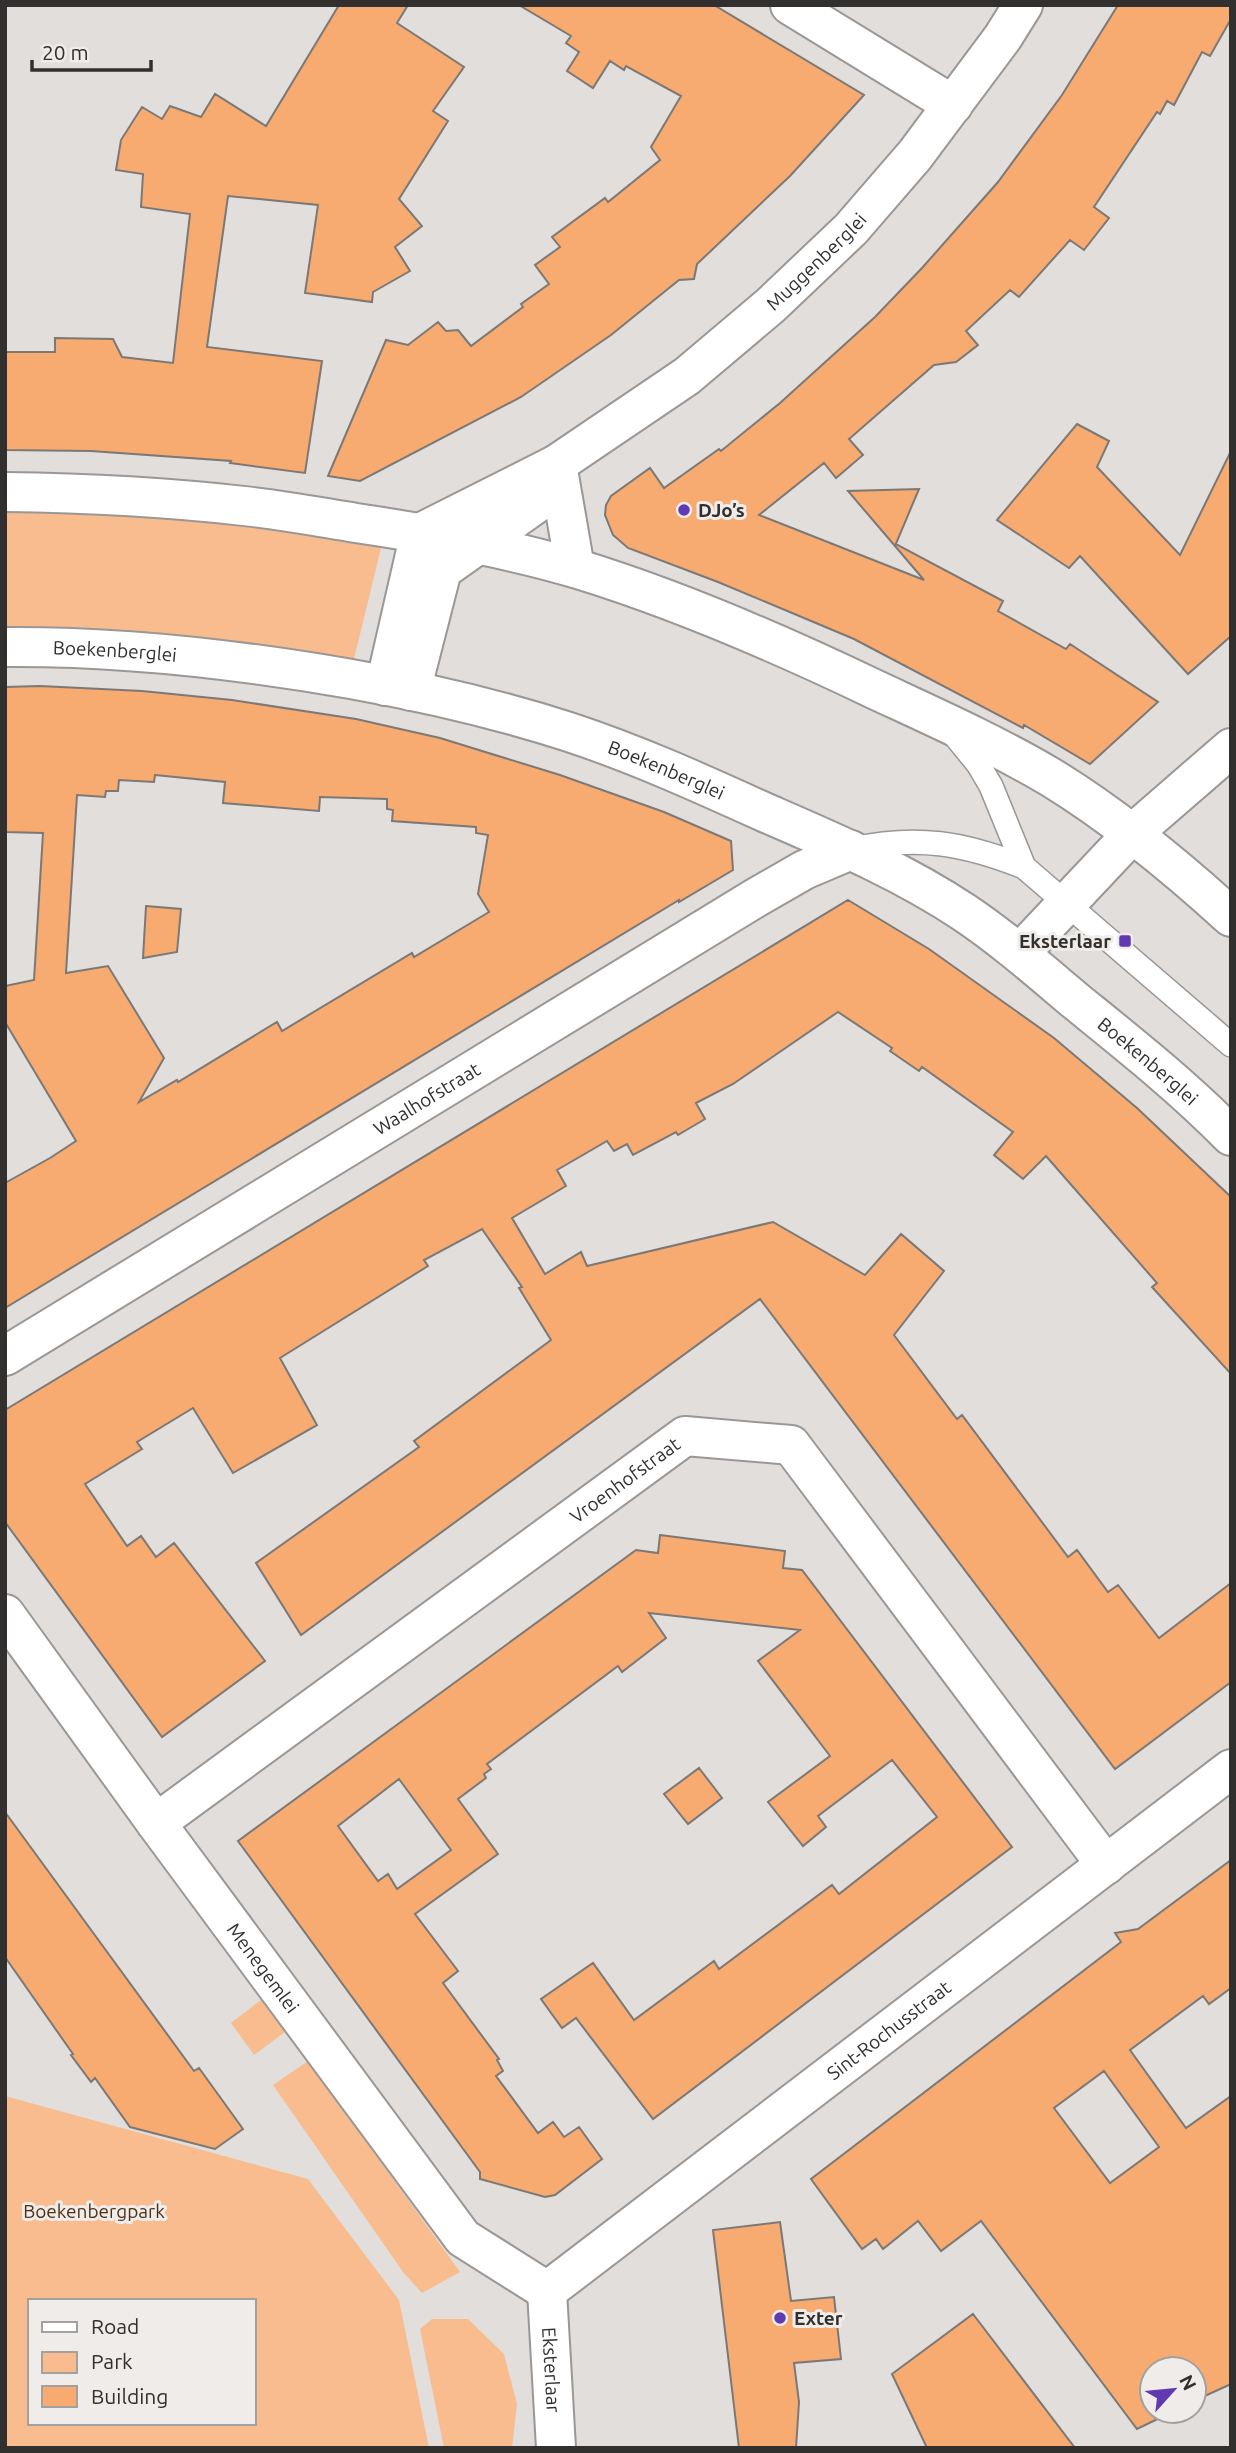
<svg xmlns="http://www.w3.org/2000/svg" width="1236" height="2453" font-family="Ubuntu,sans-serif">
<style>
.green{fill:#f9bc8f;fill-rule:evenodd}
.building{fill:#f7ab71;stroke:#7b7876;stroke-width:2;fill-rule:evenodd}
.lines{fill:none;stroke-linecap:round;stroke-linejoin:round}
.lane-casing{stroke:#9a9795;stroke-width:26}
.street-casing{stroke:#9a9795;stroke-width:42}
.secondary-casing{stroke:#9a9795;stroke-width:42}
.lane{stroke:#fff;stroke-width:23}
.street{stroke:#fff;stroke-width:38}
.secondary{stroke:#fff;stroke-width:38}
.poi-dot{fill:#613ab2;stroke:#efece9;stroke-width:2.5}
.labels{text-anchor:middle;dominant-baseline:central;stroke-width:6;stroke-linejoin:round;paint-order:stroke}
.street-label{font-size:19px;fill:#31302f;stroke:#efece9}
.poi-label{font-size:19px;font-weight:bold;fill:#31302f;stroke:#efece9;text-anchor:start}
.park-label{font-size:19px;fill:#4e3017;stroke:#efece9}
</style>
<rect width="100%" height="100%" fill="#e1dedc"/>
<path class="green" d="M5 507 175 512 382 544 353 663 193 637 73 627 5 630Z
M262 1999 285 2032 254 2055 231 2023Z
M308 2061 460 2272 422 2293 403 2272 273 2085Z
M5 2096 308 2179 399 2300 429 2448H5ZM30 2301H254V2423H30Z
M432 2319H468L504 2354 517 2404 512 2448H444L420 2329Z"/>
<path class="building" d="M339 5H408L397 23 464 67 433 111 448 121 399 199 422 226 395 247 410 271 373 292 372 302 305 293 318 205 228 196 207 347 322 361 305 473 230 463 231 461 91 451 5 450V352H55V338L113 339 122 357 173 363 190 214 141 207 143 174 116 170 121 140 142 107 162 119 170 106 201 117 215 94 266 126Z
M519 5H714L864 95 790 176 697 264 694 279 679 280 611 335 521 397 360 481 328 476 386 340 408 345 438 322 446 331 458 330 471 346 523 307 521 304 549 284 535 265 560 247 552 237 605 198 608 202 660 160 651 147 681 96 626 66 624 70 610 61 593 88 567 71 579 52 566 43 571 36Z
M1118 5H1231V19L1210 56 1202 52 1174 105 1167 101 1160 114 1157 112 1094 207 1109 218 1084 250 1070 240 1019 297 1010 290 966 331 978 345 956 362 934 365 849 439 863 455 836 478 824 463 759 515 924 580 895 546 896 544 1003 601 998 611 1066 649 1070 644 1158 702 1090 764 1024 725 1023 728 854 639 718 582 628 548 613 535 605 515 606 505 611 496 650 468 664 488 719 449 721 451 780 403 875 317 922 268 998 182 1062 95Z
M1077 424 1109 441 1097 467 1180 555 1231 451V636L1188 674 1080 556 1069 568 997 520Z
M919 489 895 546 848 491Z
M40 686 142 691 232 700 356 719 440 738 560 775 664 812 731 841 733 870 679 902V900L5 1308V1183L50 1158 76 1141 5 1022V986L34 980 43 833 5 832V687ZM155 775 225 782 223 803 319 811 320 797 387 799V809L393 810 392 821 476 827V833L488 835 478 894 489 912 414 957 412 953 282 1031 277 1022 178 1082 177 1080 139 1102 164 1058 108 966 66 973 77 795 105 797 106 791H118L119 780 154 782Z
M848 900 929 949 1054 1038 1137 1108 1231 1197V1374L1152 1287 1157 1283 1046 1156 1023 1179 994 1155 1013 1132 922 1067 919 1071 890 1051 892 1048 838 1012 733 1084 696 1103 705 1119 678 1135 676 1132 633 1155 627 1144 614 1151 607 1141 557 1170 566 1186 512 1218 545 1274 581 1252 587 1266 773 1222 865 1275 901 1234 944 1271 894 1335 957 1419 962 1415 1068 1557 1077 1550 1108 1592 1118 1585 1159 1638 1231 1583V1682L1115 1769 760 1299 301 1635 256 1563 419 1447 414 1441 551 1340 519 1288 522 1287 482 1229 424 1260 428 1266 280 1358 317 1425 233 1473 193 1408 137 1442 142 1449 85 1484 127 1546 141 1536 156 1557 174 1543 265 1661 162 1737 5 1522V1410Z
M146 906 181 909 177 952 143 958Z
M660 1535 785 1551 783 1568 802 1570 1012 1847 653 2119 576 2018 562 2028 541 1999 593 1963 634 2020 714 1961 719 1969 832 1885 839 1894 937 1817 892 1760 818 1816 826 1827 803 1846 768 1802 830 1756 758 1661 800 1630 649 1613 666 1638 622 1672 618 1666 487 1764 491 1769 484 1774 486 1778 458 1799 498 1854 415 1914 458 1971 443 1983 499 2059 497 2060 503 2071 496 2076 538 2133 553 2122 564 2137 579 2127 602 2159 555 2195 545 2197 480 2179V2172L238 1841 636 1550 658 1553ZM399 1779 451 1850 397 1889 388 1874 378 1881 338 1826Z
M699 1768 722 1798 688 1824 664 1794Z
M5 1812 194 2071 199 2068 243 2129 215 2149 130 2127 95 2078 91 2082 71 2055 73 2054 5 1957Z
M1231 1860V1988L1209 2004 1203 1996 1130 2050 1186 2128 1231 2096V2384L1194 2401V2369H1152V2411H1174L1137 2429 981 2221 941 2251 918 2221 883 2249 876 2239 862 2249 811 2179 1121 1942 1115 1933 1138 1929ZM1104 2071 1159 2147 1110 2183 1054 2108Z
M780 2222 791 2301 834 2297 841 2359 794 2363 799 2402 796 2448H739L713 2230Z
M973 2314 1075 2448H927L892 2374Z"/>
<g class="lines">
<g class="lane-casing">
<path id="lane" d="M952 732 978 764 991 786 1024 867
M853 849C917 835 964 843 1024 867L1231 1045"/>
</g>
<g class="street-casing">
<g id="street">
<path d="M790 5 953 105"/>
<path d="M557 464 575 568"/>
<path id="s1" d="M385 686 420 533 557 464 687 376 771 305 851 229 915 155 1003 37 1023 5"/>
<path d="M411 691 442 570 544 498 558 472"/>
<path d="M1020 953 1133 833 1231 748"/>
<path id="s2" d="M5 1356 757 897 804 870 851 850"/>
<path id="s3" d="M5 1614 156 1823 463 2238 547 2291"/>
<path id="s4" d="M156 1823 685 1436 791 1445 1106 1865"/>
<path id="s5" d="M547 2291 1231 1769"/>
<path id="s6" d="M547 2291 556 2448"/>
</g>
</g>
<g class="secondary-casing">
<g id="secondary">
<path d="M5 492C85 493 165 497 244 506 282 510 319 517 356 523 431 534 506 548 578 569 679 600 778 643 874 689 934 717 995 744 1052 778 1117 818 1175 866 1231 917"/>
<path id="s7" d="M5 647C122 646 236 659 351 679 424 692 498 709 569 732 636 754 700 783 764 812 833 842 902 871 965 913 1005 940 1040 971 1077 1002 1130 1045 1183 1087 1231 1136"/>
</g>
</g>
<use href="#lane" class="lane"/>
<use href="#street" class="street"/>
<use href="#secondary" class="secondary"/>
</g>
<g class="poi-dot">
<circle cx="684" cy="510" r="7"/>
<rect x="1118" y="934" width="14" height="14" rx="3.5"/>
<circle cx="780" cy="2318" r="7"/>
</g>
<g class="labels">
<g class="street-label">
<text stroke="none"><textPath href="#s1" startOffset="640">Muggenberglei</textPath></text>
<text stroke="none"><textPath href="#s7" startOffset="110">Boekenberglei</textPath></text>
<text stroke="none"><textPath href="#s7" startOffset="677">Boekenberglei</textPath></text>
<text stroke="none"><textPath href="#s7" startOffset="1244">Boekenberglei</textPath></text>
<text stroke="none"><textPath href="#s2" startOffset="494">Waalhofstraat</textPath></text>
<text stroke="none"><textPath href="#s4" startOffset="581">Vroenhofstraat</textPath></text>
<text stroke="none"><textPath href="#s3" startOffset="438">Menegemlei</textPath></text>
<text stroke="none"><textPath href="#s5" startOffset="430">Sint-Rochusstraat</textPath></text>
<text stroke="none"><textPath href="#s6" startOffset="79">Eksterlaar</textPath></text>
</g>
<g class="poi-label">
<text x="698" y="510">DJo’s</text>
<text x="1111" y="941" text-anchor="end">Eksterlaar</text>
<text x="794" y="2318">Exter</text>
</g>
<g class="park-label">
<text x="94" y="2211">Boekenbergpark</text>
</g>
</g>
<rect width="1236" height="2453" fill="none" stroke="#31302f" stroke-width="14"/>
<rect x="28" y="2299" width="228" height="126" fill="#efece9" stroke="#a3a19f" stroke-width="2"/>
<rect x="42" y="2322" width="35" height="10" fill="#ffffff" stroke="#a3a19f" stroke-width="2"/>
<text x="91" y="2334" font-size="21" fill="#31302f">Road</text>
<rect x="42" y="2352" width="35" height="21" fill="#f9bc8f" stroke="#a3a19f" stroke-width="2"/>
<text x="91" y="2369" font-size="21" fill="#31302f">Park</text>
<rect x="42" y="2386" width="35" height="21" fill="#f7ab71" stroke="#a3a19f" stroke-width="2"/>
<text x="91" y="2404" font-size="21" fill="#31302f">Building</text>
<g transform="translate(1173 2390) rotate(63)"><circle r="33" fill="#efece9" stroke="#a3a19f" stroke-width="2"/>
<path d="M0-5L12 26L0 18L-12 26Z" fill="#613ab2"/>
<text y="-10" font-size="19" font-weight="bold" text-anchor="middle" fill="#31302f">N</text>
</g>
<path d="M32 60v10h119v-10" fill="none" stroke="#31302f" stroke-width="3.5"/>
<text x="42" y="60" font-size="21" fill="#31302f" stroke="#efece9" stroke-width="5" paint-order="stroke">20 m</text>
</svg>
